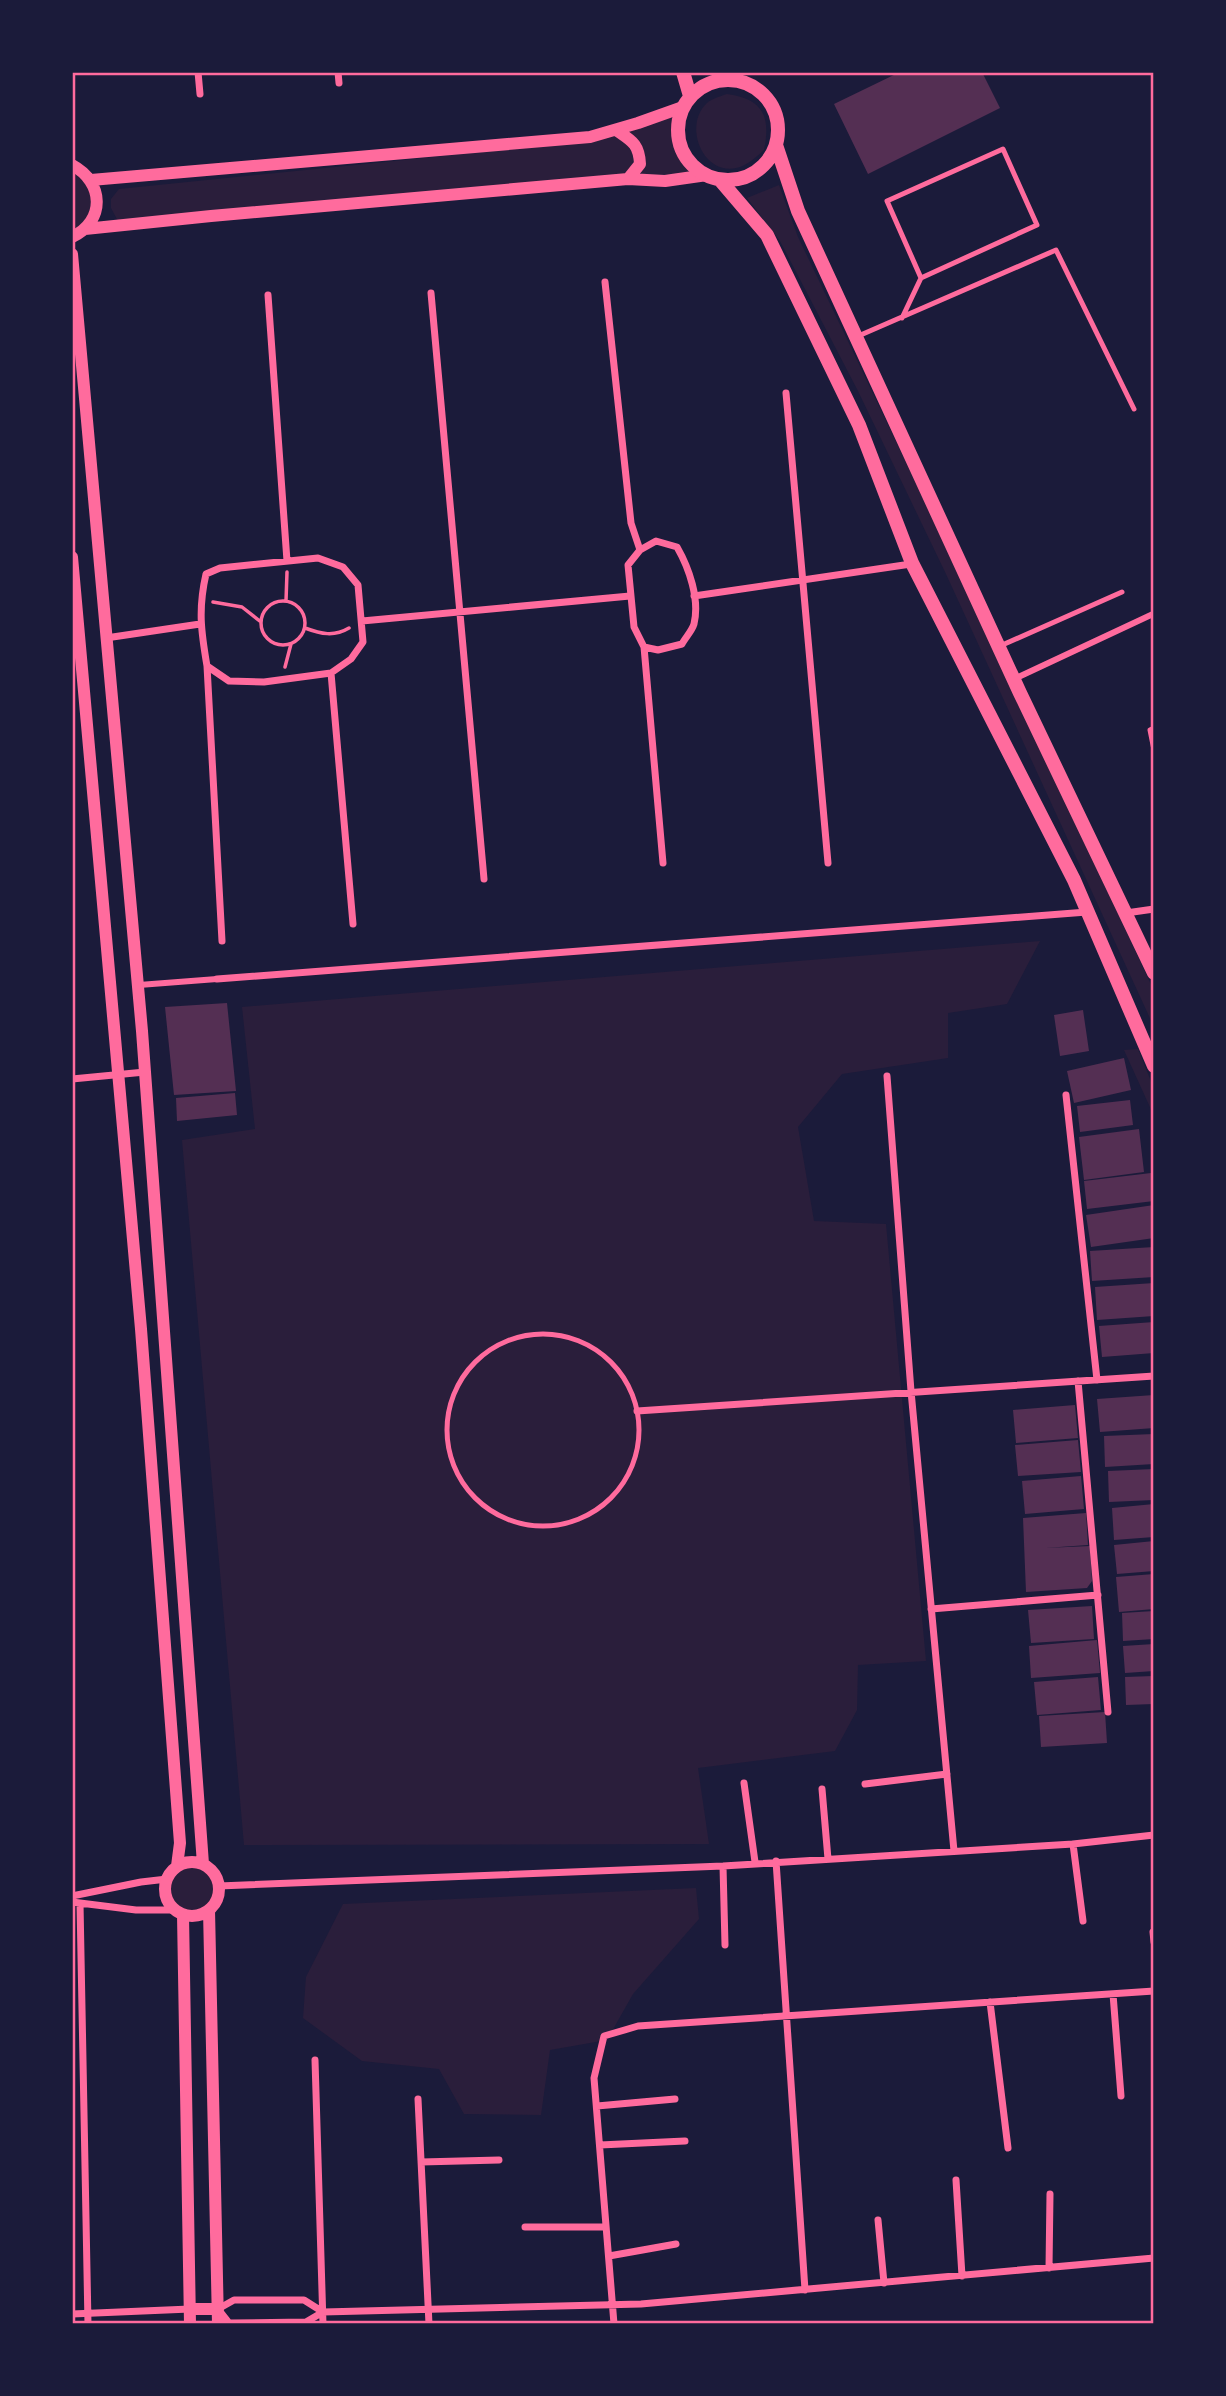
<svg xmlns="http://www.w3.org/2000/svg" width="1226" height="2396" font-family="'Roboto Serif',serif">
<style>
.green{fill:#2a1e3b}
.building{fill:#542f53}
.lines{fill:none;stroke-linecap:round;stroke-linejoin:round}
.path{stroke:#ff6b9d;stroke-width:3.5}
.service{stroke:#ff6b9d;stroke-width:5}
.pedestrian{stroke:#ff6b9d;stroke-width:6}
.minor{stroke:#ff6b9d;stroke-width:7}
.tertiary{stroke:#ff6b9d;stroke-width:12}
.secondary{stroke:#ff6b9d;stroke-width:14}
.neatline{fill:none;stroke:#ff6b9d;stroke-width:2.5}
</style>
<rect width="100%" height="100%" fill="#1b1b3a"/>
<path class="green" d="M727 94C763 99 771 116 764 150 756 157 747 166 736 168 702 175 683 125 707 103 711 99 721 96 727 94Z
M673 115 675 153 694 174 635 175 643 168 626 131Z
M614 136 626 143 634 155 632 167 625 175 118 221 111 208V199L119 189 561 144Z
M72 169 92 192 89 216 72 233Z
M779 185 798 237 983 623 1154 991V1027L946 574 858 391 780 241 747 198Z
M1040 941 1007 1004 948 1013V1058L842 1074 798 1127 814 1221 886 1224 926 1661 858 1665 857 1710 835 1751 698 1768 709 1844 244 1845 182 1140 255 1129 242 1007Z
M1138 1049 1154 1089V1116L1124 1050Z
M169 1889a23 23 0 1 1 46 0a23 23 0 1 1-46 0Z
M696 1888 699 1919 633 1994 607 2040 550 2050 541 2115 464 2114 439 2069 362 2061 303 2018 306 1977 343 1904Z"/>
<path class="building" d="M900 72H982L1000 108 868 174 834 104Z
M227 1003 236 1091 174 1095 165 1007Z
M1083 1010 1089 1051 1060 1056 1054 1015Z
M1124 1058 1131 1090 1074 1103 1067 1071Z
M235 1093 237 1115 177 1121 176 1098Z
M1130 1100 1133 1125 1080 1132 1077 1106Z
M1139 1129 1144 1172 1084 1180 1079 1137Z
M1151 1173 1154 1201 1087 1209 1084 1181Z
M1154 1205V1238L1091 1247 1086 1215Z
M1154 1247V1277L1092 1281 1090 1251Z
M1154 1283V1316L1097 1320 1095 1287Z
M1154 1322V1353L1102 1357 1099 1326Z
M1154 1395V1428L1100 1432 1097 1399Z
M1075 1405 1078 1438 1016 1443 1013 1410Z
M1154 1434V1464L1105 1467 1104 1436Z
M1078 1440 1081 1472 1018 1476 1015 1445Z
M1154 1469V1500L1109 1502 1108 1471Z
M1081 1476 1084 1509 1025 1514 1022 1481Z
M1154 1504V1537L1114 1540 1112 1508Z
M1086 1513 1088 1545 1045 1548 1090 1546 1092 1581 1087 1588 1026 1592 1023 1518Z
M1154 1541V1571L1117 1574 1114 1545Z
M1154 1574V1609L1119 1612 1116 1577Z
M1092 1606 1094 1639 1031 1643 1028 1610Z
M1154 1611V1639L1123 1641 1122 1613Z
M1097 1640 1100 1673 1031 1678 1029 1646Z
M1154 1644V1671L1125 1673 1123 1646Z
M1154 1676V1704L1126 1705 1125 1677Z
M1098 1677 1101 1710 1037 1715 1034 1682Z
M1105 1712 1107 1743 1041 1747 1039 1716Z"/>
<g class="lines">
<path class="path" d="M286 601 287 572
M261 623a22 22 0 1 1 44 0a22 22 0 1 1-44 0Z
M213 602 242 607 261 622
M305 628C321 634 334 637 349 628
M285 667 291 644"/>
<path class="service" d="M902 318 921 278 887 201 1003 149 1037 225 921 278
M856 337 1056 250 1134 409
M1000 646 1122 592
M1154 728 1150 730 1154 750
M447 1430a96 96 0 1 1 192 0a96 96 0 1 1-192 0Z"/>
<path class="pedestrian" d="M1014 679 1153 614
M139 985 217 979"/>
<path class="minor" d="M198 72 200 94
M338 72 339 83
M605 282 631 523 640 550
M431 293 484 879
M268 295 287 561
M786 393 828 863
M656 541 677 547C689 568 700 599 694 624 692 631 685 638 682 644L658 650 644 647 634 627 628 565 640 550Z
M318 558 343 567 358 585 363 642 351 659 331 673 264 682 229 681 207 666C201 631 198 609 206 574L220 568Z
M694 596 911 564
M362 621 630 596
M106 638 200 624
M644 647 663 863
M207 666 222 941
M331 673 353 924
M1126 913 1154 909
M217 979 1087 912
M887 1076 911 1391 954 1851
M72 1079 145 1072
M1066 1095 1097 1380
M1078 1381 1108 1712
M637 1411 1154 1376
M931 1609 1098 1595
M744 1783 755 1862
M865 1784 947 1774
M822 1789 828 1859
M1073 1844 1083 1921
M776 1861 805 2290
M723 1866 725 1945
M219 1886 723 1866 1073 1844 1154 1835
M72 1896 141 1882 167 1879
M72 1902 136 1910H176
M80 1903 88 2324
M1153 1932 1154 1942
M1113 1994 1121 2096
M990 2002 1008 2148
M315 2060 323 2324
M418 2099 429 2324
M597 2106 675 2099
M600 2145 685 2141
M421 2162 499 2160
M956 2180 962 2276
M878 2220 884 2283
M525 2227H606
M609 2256 676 2244
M1049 2268 1050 2194
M234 2300H304L323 2312 306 2322 229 2323 218 2309Z
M323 2312 641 2304 1154 2258
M72 2314 190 2309
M614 2324 594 2078 604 2036 638 2026 1154 1991"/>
<path class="tertiary" d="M616 130C632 141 639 144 640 164L628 179
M72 165C104 182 106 221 72 237
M91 180 590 137 638 123 683 107
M85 229 211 216 628 179 665 181 707 175
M72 254 142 1031 203 1864
M72 557 141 1329 180 1843 177 1866
M165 1889a27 27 0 1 1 54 0a27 27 0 1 1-54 0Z
M209 1910 218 2324
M183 1915 190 2324
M190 2309H218"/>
<path class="secondary" d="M683 72 690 96
M678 130a50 50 0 1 1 100 0a50 50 0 1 1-100 0Z
M776 145 798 211 1020 693 1154 973
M720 180 767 235 859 425 912 563 1074 880 1154 1066"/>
</g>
<rect width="1226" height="2396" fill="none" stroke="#1b1b3a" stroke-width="147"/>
<rect x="74" y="74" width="1078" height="2248" class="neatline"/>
</svg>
